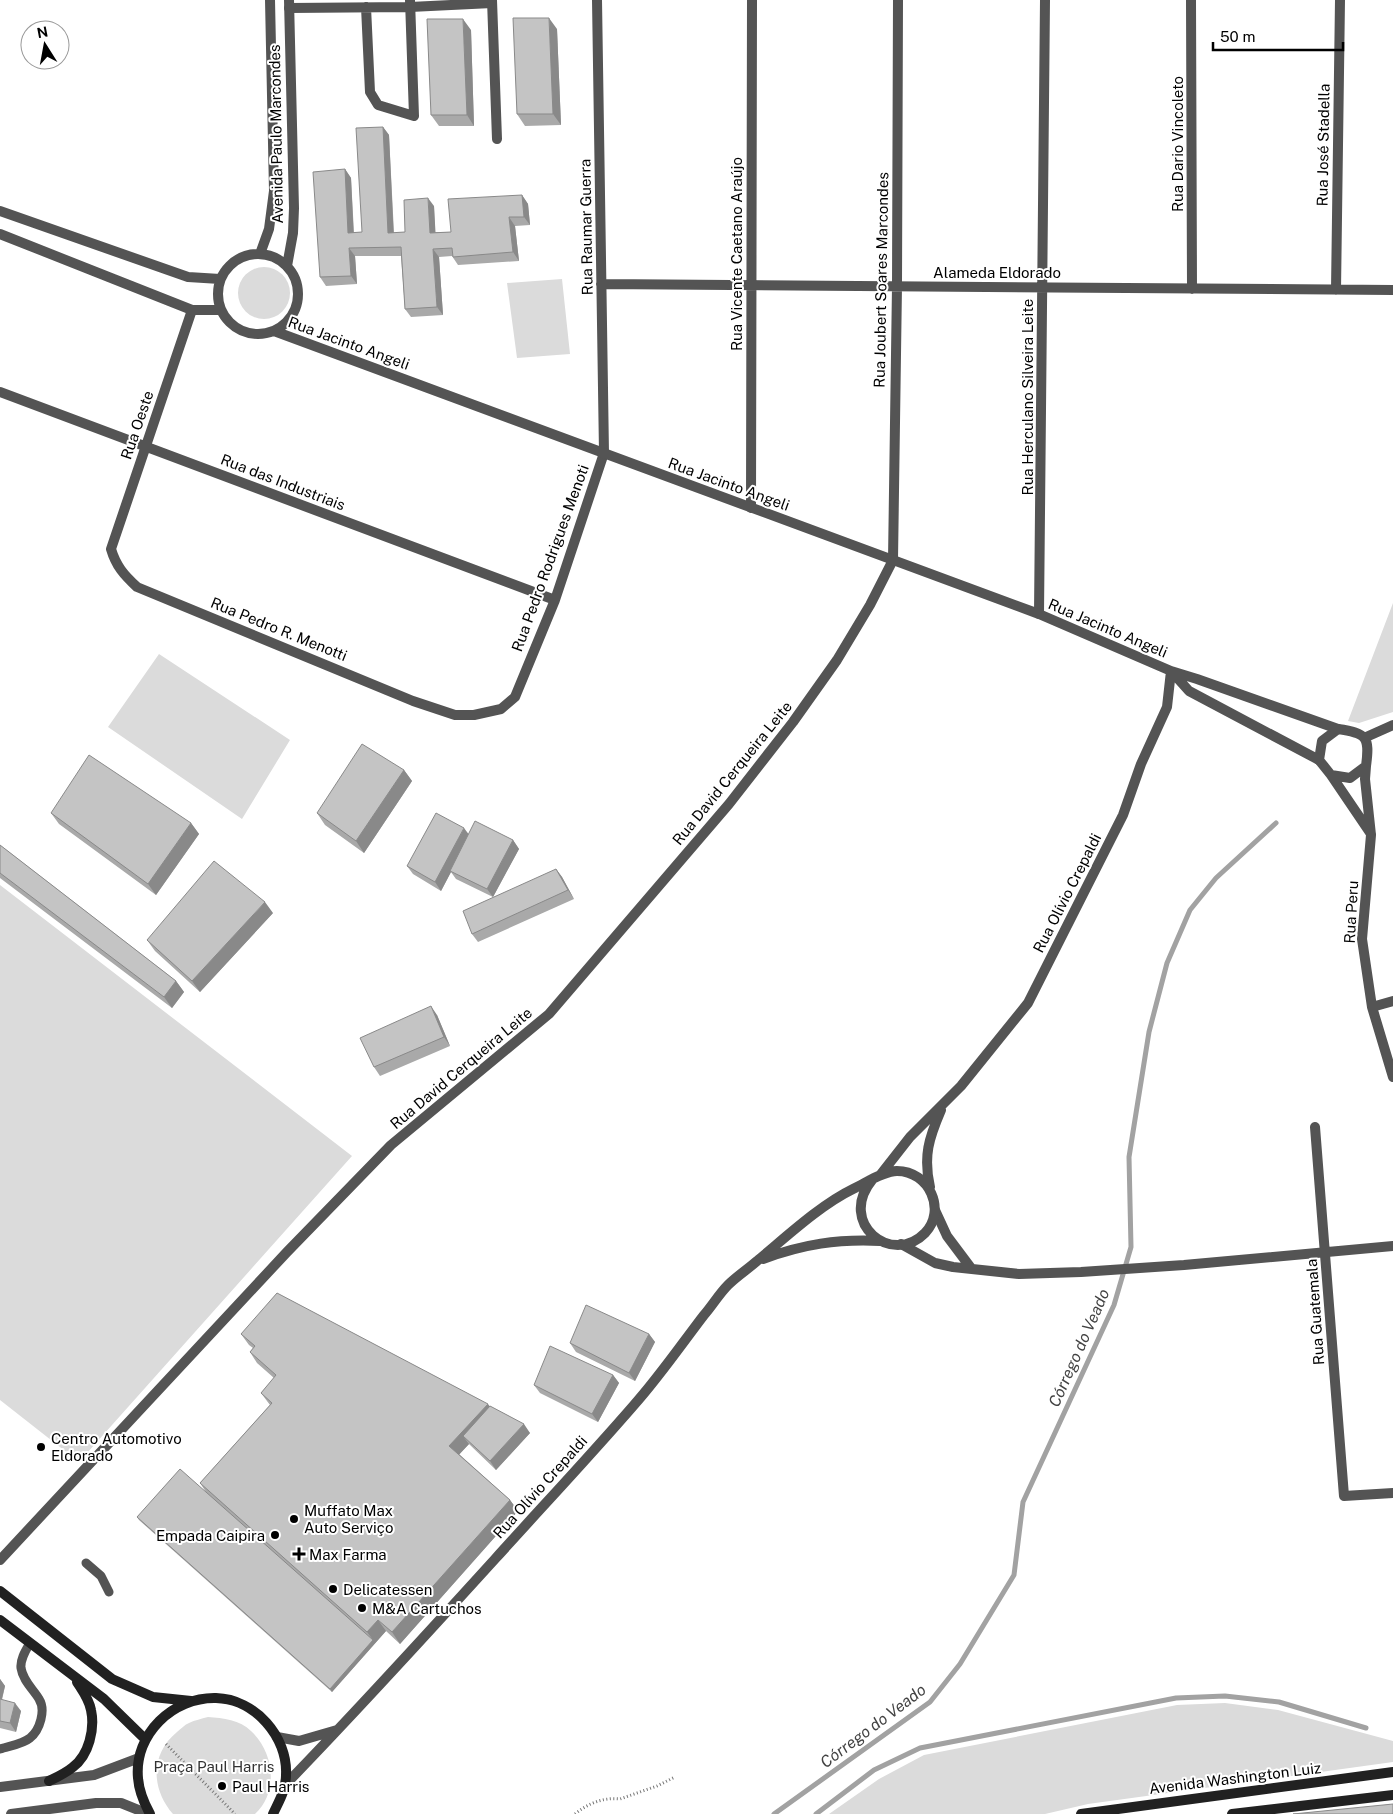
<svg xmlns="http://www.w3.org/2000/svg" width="1393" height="1814" font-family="'Public Sans',sans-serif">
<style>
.green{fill:#dbdbdb}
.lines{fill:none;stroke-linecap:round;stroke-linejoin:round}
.stream{stroke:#a2a2a2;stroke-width:5}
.path{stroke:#767676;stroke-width:3;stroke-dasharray:1 2.5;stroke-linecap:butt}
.service{stroke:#545454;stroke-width:9}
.minor{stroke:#545454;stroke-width:10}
.tertiary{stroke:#545454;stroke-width:10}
.secondary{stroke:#212121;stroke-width:10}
.wall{fill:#a9a9a9}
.shaded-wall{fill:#898989}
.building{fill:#c4c4c4;stroke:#898989}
.poi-dot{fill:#000;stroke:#fff;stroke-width:2}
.labels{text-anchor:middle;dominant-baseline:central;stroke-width:4;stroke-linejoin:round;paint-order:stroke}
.street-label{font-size:15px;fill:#000;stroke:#fff}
.poi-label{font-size:15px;fill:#000;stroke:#fff;text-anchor:start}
.park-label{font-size:15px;fill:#323232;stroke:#fff}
.water-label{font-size:16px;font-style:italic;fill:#434343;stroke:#fff}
</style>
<rect width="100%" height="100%" fill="#fff"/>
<path class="green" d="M238 293a26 26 0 1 1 52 0a26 26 0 1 1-52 0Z
M562 279 570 354 517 358 507 283Z
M1393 603V712L1359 723 1348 721Z
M159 654 290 740 242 819 108 727Z
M0 885 352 1156 79 1462 0 1400Z
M1225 1703 1278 1710 1393 1741V1762L1088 1804 1045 1814H829L879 1779 924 1755 1177 1705Z
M208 1717C223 1718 240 1720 251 1731 274 1752 279 1792 255 1814H173C151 1789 150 1754 177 1732 181 1729 184 1725 189 1723 195 1720 201 1719 208 1717Z"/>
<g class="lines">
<path class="stream" d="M774 1814 930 1702 960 1664 1014 1575 1023 1502 1114 1305 1131 1247 1129 1157 1149 1032 1167 963 1190 910 1216 878 1276 823
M816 1814 874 1770 920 1748 1176 1698 1225 1696 1279 1702 1366 1728"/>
<path class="path" d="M166 1744 235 1814
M575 1814C587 1804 603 1797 620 1799L657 1786 675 1777"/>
<path class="service" d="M86 1563 101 1576 109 1592
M0 1749C9 1746 23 1744 30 1738 40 1730 46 1710 39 1699 33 1689 23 1681 21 1668 20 1659 26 1650 30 1643"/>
<path class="minor" d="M492 0 497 139
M1191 0 1192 289
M366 7 370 92 378 105 414 116 410 0
M289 8 410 7 492 3
M601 284 1393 290
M1336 290 1340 0
M192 310 111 549C116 566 124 575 137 587L413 701 455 715H474L501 709 515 697 555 600 604 453 597 0
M0 392 555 600
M751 508 752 0
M1039 614 1045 0
M1338 729C1367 733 1370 737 1366 766L1350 778 1331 775 1319 760 1322 741Z
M1364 738 1393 725
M1366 766 1365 779 1371 835 1362 939 1372 1007 1393 1077
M1331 775 1371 834
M1372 1007 1393 1001
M1315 1127 1344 1496 1393 1493
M935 1210 947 1236 971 1268
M901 1244 935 1263 953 1267 1019 1274 1081 1272 1184 1265 1393 1246
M0 1560 287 1252 391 1145 549 1014 729 804 793 722 837 660 870 605 893 560 897 286 898 0"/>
<path class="tertiary" d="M0 211 188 277 220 279
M0 234 192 310H220
M218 294a40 40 0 1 1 80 0a40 40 0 1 1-80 0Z
M260 254 269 229 274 191 270 0
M287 266 293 233 294 208 289 0
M274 331 1039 614 1171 671 1197 679 1338 729
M1172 672 1189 691 1319 760
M881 1174 910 1137 961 1086 1028 1003 1123 815 1141 764 1167 707 1171 671
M930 1187C923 1156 929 1138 941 1110
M763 1259C804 1244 837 1239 880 1241
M277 1737 299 1741 337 1730
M284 1786C356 1712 426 1635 495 1559 541 1508 589 1457 634 1405 659 1377 681 1345 704 1315 712 1306 719 1294 728 1285 737 1276 748 1269 757 1261 785 1238 820 1205 853 1189 866 1183 883 1171 897 1171 929 1171 947 1210 925 1233 892 1267 837 1223 872 1180
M0 1787 94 1775 139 1758
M11 1814 96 1803H121L148 1814"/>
<path class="secondary" d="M0 1591 112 1679 153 1697 191 1701
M0 1620 104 1699 145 1739
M49 1781C57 1777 66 1773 73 1767 89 1755 95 1729 91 1710 89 1699 82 1690 77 1682
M150 1814C144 1803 139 1792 138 1778 134 1734 173 1697 216 1698 255 1699 288 1737 286 1775 286 1790 279 1801 273 1814
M1081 1814 1393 1772
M1232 1814 1393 1795"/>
</g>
<path class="wall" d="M557 29 561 125 525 126 517 114Z
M471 30 474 126H439L431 115Z
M383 127 389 135 394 233 405 232 434 206 435 232H451L522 195 528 204 530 225 515 226 519 261 458 265 452 256 439 257 443 315 411 317 405 309 401 256H355L357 284 326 286 320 277 345 169 351 178 354 233 362 232Z
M404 770 412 781 364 853 325 825 317 813Z
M51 813 191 823 199 834 156 895 59 824Z
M468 834 513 840 519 849 493 897 456 879 451 872 441 891 413 874 407 866Z
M0 845 176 981 184 992 172 1008 0 878Z
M556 869 562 877 574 899 478 942 472 934Z
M273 913 200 992 155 951 147 940Z
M437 1015 450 1046 380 1076 374 1067Z
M241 1334 490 1406 530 1433 496 1470 469 1444 459 1454 510 1500 518 1511 400 1644 386 1631 332 1692 139 1520 137 1517 206 1492 200 1483 270 1405 261 1393 274 1378 257 1363 250 1352 253 1348 249 1345Z
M649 1334 655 1342 635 1381 576 1352 570 1343Z
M613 1375 619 1383 598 1422 540 1393 534 1385Z
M0 1679 5 1686 2 1700 21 1711 16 1732 0 1728Z"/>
<path class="shaded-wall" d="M549 18 557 29 561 125 553 114Z
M463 19 471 30 474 126 467 115Z
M383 127 389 135 394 242 388 233Z
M345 169 351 178 354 242 348 233Z
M522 195 528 204 530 225 524 217Z
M428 198 434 206 436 241 430 233Z
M509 217 515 226 519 261 513 252Z
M349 248 355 256 357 284 351 276Z
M433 249 439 257 443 315 437 307Z
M404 770 412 781 364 853 356 841Z
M191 823 199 834 156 895 148 884Z
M464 828 470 836 450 871 451 872 441 891 435 882Z
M513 840 519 849 493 897 487 889Z
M556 869 562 877 574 899 568 890Z
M265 902 273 913 200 992 192 981Z
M176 981 184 992 172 1008 164 997Z
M431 1006 437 1015 450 1046 444 1037Z
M649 1334 655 1342 635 1381 629 1373Z
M613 1375 619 1383 598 1422 592 1414Z
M488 1404 496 1415 463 1436 469 1444 457 1457 449 1446Z
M524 1424 530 1433 496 1470 490 1461Z
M510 1500 518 1511 400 1644 392 1632Z
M378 1620 386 1631 332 1692 330 1689 373 1640 367 1632Z
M0 1679 5 1686 0 1706Z
M15 1703 21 1711 16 1732 10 1723Z"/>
<path class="building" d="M513 18H549L553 114H517Z
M427 19H463L467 115H431Z
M383 127 388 233 405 232 404 200 428 198 430 233 451 232 448 199 522 195 524 217H509L513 252 453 257 452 248 433 249 437 307 405 309 401 247 349 248 351 276 320 277 313 172 345 169 348 233 362 232 356 128Z
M362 744 404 770 356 841 317 813Z
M89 755 191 823 148 884 51 813Z
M436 813 464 828 435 882 407 866Z
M475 821 513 840 487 889 450 871Z
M0 845 176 981 164 997 0 873Z
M214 861 265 902 192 981 147 940Z
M556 869 568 890 472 934 463 911Z
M431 1006 444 1037 374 1067 360 1038Z
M277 1293 488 1404 449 1446 510 1500 392 1632 378 1620 367 1632 200 1483 272 1403 261 1393 276 1375 250 1352 255 1346 241 1334Z
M586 1305 649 1334 629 1373 570 1343Z
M550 1346 613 1375 592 1414 534 1385Z
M490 1406 524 1424 490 1461 463 1436Z
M180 1469 373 1640 330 1689 137 1517Z
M0 1699 15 1703 10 1723 0 1721Z
M1393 1804V1814H1293Z"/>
<g class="poi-dot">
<circle cx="41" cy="1447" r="5"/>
<circle cx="294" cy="1519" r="5"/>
<circle cx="275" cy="1535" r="5"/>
<path d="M296.5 1546.5h5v5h5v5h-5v5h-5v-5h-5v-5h5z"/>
<circle cx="333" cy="1589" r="5"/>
<circle cx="362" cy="1608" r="5"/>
<circle cx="222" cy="1786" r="5"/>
</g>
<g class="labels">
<g class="street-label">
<text transform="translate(276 134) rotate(-91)">Avenida Paulo Marcondes</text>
<text transform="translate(1177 144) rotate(-90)">Rua Dario Vincoleto</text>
<text transform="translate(1323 145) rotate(-89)">Rua José Stadella</text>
<text transform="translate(586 227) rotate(-91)">Rua Raumar Guerra</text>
<text transform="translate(736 254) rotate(-90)">Rua Vicente Caetano Araújo</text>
<text x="997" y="272">Alameda Eldorado</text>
<text transform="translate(881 280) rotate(-89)">Rua Joubert Soares Marcondes</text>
<text transform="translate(349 343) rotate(20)">Rua Jacinto Angeli</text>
<text transform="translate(1027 397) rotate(-90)">Rua Herculano Silveira Leite</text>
<text transform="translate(137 425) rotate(-71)">Rua Oeste</text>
<text transform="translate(283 482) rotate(21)">Rua das Industriais</text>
<text transform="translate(729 484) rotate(20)">Rua Jacinto Angeli</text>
<text transform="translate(550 558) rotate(-70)">Rua Pedro Rodrigues Menoti</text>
<text transform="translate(1108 628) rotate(23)">Rua Jacinto Angeli</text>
<text transform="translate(279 629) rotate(22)">Rua Pedro R. Menotti</text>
<text transform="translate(732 773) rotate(-51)">Rua David Cerqueira Leite</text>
<text transform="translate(1067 893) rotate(-63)">Rua Olívio Crepaldi</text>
<text transform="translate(1351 912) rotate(-87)">Rua Peru</text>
<text transform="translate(461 1068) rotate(-40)">Rua David Cerqueira Leite</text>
<text transform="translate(1315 1312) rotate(-94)">Rua Guatemala</text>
<text transform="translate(540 1487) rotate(-48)">Rua Olívio Crepaldi</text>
<text transform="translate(1235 1778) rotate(-7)">Avenida Washington Luiz</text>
</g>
<g class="poi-label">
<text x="51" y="1438">Centro Automotivo<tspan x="51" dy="17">Eldorado</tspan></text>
<text x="304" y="1510">Muffato Max<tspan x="304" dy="17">Auto Serviço</tspan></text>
<text x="265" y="1535" text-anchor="end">Empada Caipira</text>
<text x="309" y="1554">Max Farma</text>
<text x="343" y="1589">Delicatessen</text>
<text x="372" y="1608">M&amp;A Cartuchos</text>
<text x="232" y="1786">Paul Harris</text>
</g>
<g class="park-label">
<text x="214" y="1766">Praça Paul Harris</text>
</g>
<g class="water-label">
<text transform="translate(1079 1348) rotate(-66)">Córrego do Veado</text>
<text transform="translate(873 1726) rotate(-37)">Córrego do Veado</text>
</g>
</g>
<g transform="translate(45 45) rotate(349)"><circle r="24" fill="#ffffff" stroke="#999999"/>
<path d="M0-4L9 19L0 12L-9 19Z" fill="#000000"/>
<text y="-8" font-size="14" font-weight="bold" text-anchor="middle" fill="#000000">N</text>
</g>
<path d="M1213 42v8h130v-8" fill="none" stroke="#000000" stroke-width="2.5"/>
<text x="1220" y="42" font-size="15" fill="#000000" stroke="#ffffff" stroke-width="4" paint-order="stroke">50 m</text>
</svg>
